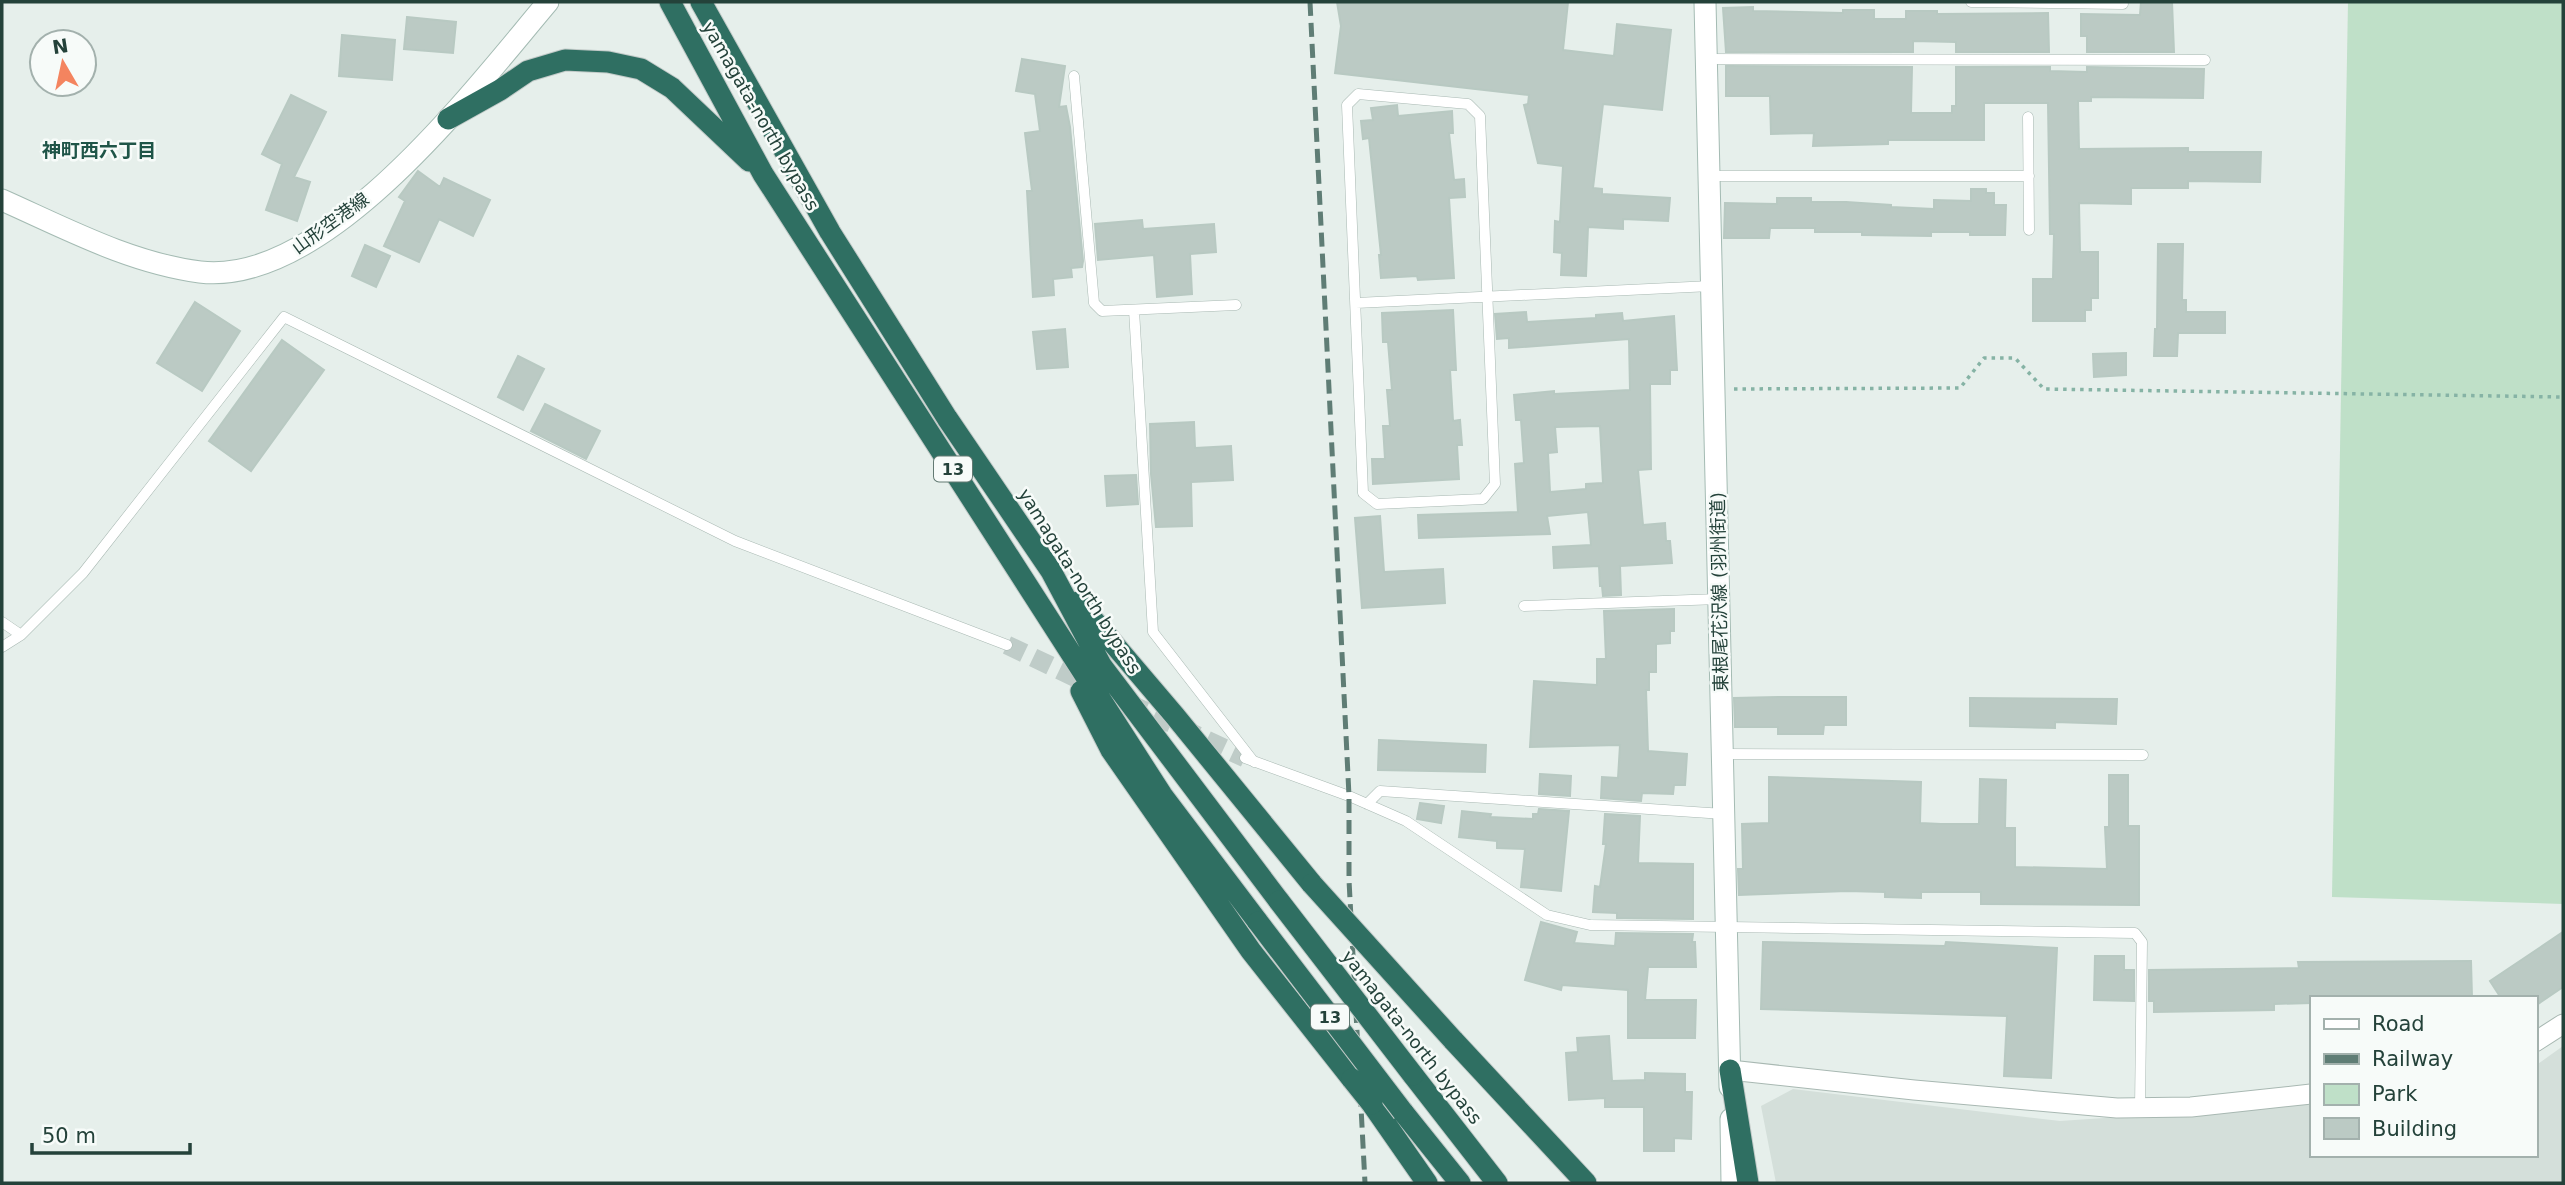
<svg xmlns="http://www.w3.org/2000/svg" width="2565" height="1185" font-family="'DejaVu Sans','Noto Sans JP',sans-serif">
<style>
.built{fill:#d4dfda}
.green{fill:#bfe0c8}
.building{fill:#bbcac4;stroke:#b8c9c2;stroke-width:2;fill-rule:evenodd}
.lines{fill:none;stroke-linecap:round;stroke-linejoin:round}
.street-tunnel{stroke:#bfccc8;stroke-width:19;stroke-dasharray:19 10;stroke-linecap:butt}
.lane-casing{stroke:#a8b8b2;stroke-width:11}
.street-casing{stroke:#a8b8b2;stroke-width:21}
.secondary-casing{stroke:#a4bbb3;stroke-width:23}
.highway-casing{stroke:#c2cac8;stroke-width:23}
.path{stroke:#86b3a5;stroke-width:3.5;stroke-dasharray:3.5 5;stroke-linecap:butt}
.lane{stroke:#fff;stroke-width:10}
.street{stroke:#fff;stroke-width:19}
.secondary{stroke:#fff;stroke-width:21}
.highway{stroke:#2f6f62;stroke-width:21}
.rail{stroke:#5f7d75;stroke-width:5;stroke-dasharray:14 7;stroke-linecap:butt}
.highway-bridge-casing{stroke:#c2cac8;stroke-width:23;stroke-linecap:butt}
.highway-bridge{stroke:#2f6f62;stroke-width:21}
.labels{text-anchor:middle;dominant-baseline:central;stroke-width:5;stroke-linejoin:round;paint-order:stroke}
.shield{fill:#f7fbf9;stroke:#637a73;stroke-width:2}
.shield-label{font-size:16px;font-weight:bold;fill:#24423a}
.street-label{font-size:18px;fill:#24423a;stroke:#f7fbf9}
.neighbourhood-label{font-size:19px;font-weight:bold;fill:#1f5548;stroke:#f7fbf9}
</style>
<rect width="100%" height="100%" fill="#e6efeb"/>
<path class="built" d="M2563 1046V1183H1776L1761 1106 1793 1089 2060 1121 2311 1104V1155H2535V1066Z"/>
<path class="green" d="M2348 2H2563V904L2332 897Z"/>
<path class="building" d="M1337 2H1568L1563 50 1614 56 1617 24 1671 30 1662 110 1603 104 1593 188 1602 189V194L1670 198 1668 221 1623 219V229L1588 227 1586 276 1561 275 1562 253 1554 252 1555 221 1560 222 1563 166 1538 163 1524 105 1528 104 1529 95 1335 73 1341 26Z
M2141 2H2172L2174 52H2087V36H2081V14L2140 15Z
M1753 7V11L1843 13V10H1874V19H1906V11H1937V14L2048 13 2049 52H1956V42L1913 41V52H1726L1723 8Z
M407 17 456 22 453 53 404 49Z
M342 35 395 40 392 80 339 76Z
M1022 59 1065 66 1059 107 1066 106 1070 127 1083 261 1082 267 1071 268 1072 277 1053 279 1054 295 1033 297 1027 191H1032L1025 133 1040 131 1035 94 1016 91Z
M1726 66 1912 67 1911 113H1952V106H1956V67H2050V71L2087 72V67L2204 69 2203 98 2091 97V101H2078L2079 149 2188 148V152H2261L2260 182 2188 181V188H2131V204L2079 203 2080 252H2098V298H2091V310H2085V321H2033V279H2053L2054 234H2050L2048 103H1984V140H1888V144L1813 146 1814 133 1771 134 1770 96H1726Z
M291 95 326 112 294 177 310 182 297 221 266 210 282 164 262 154Z
M1397 105 1398 116 1452 111 1453 133H1449L1454 180 1464 179 1465 197 1449 198 1454 278 1418 280 1417 276 1381 278 1379 255H1381L1369 138 1363 139 1361 121 1373 120 1371 108Z
M418 171 440 187 444 178 490 200 473 236 439 219 419 262 384 246 405 201 399 197Z
M1971 189H1986V193H1994V205H2006L2005 235H1970V232H1931V236L1862 235V232H1815V228H1770L1769 238H1724L1725 203 1777 204V198H1811V202H1846L1891 205V207L1934 209V200L1971 201Z
M1142 220 1143 229 1214 224 1216 252 1190 254 1192 294 1157 297 1154 255 1098 260 1095 224Z
M2158 244H2183L2182 300H2186V312H2225V333H2178L2177 356H2154L2155 329H2157Z
M365 245 390 256 376 287 352 276Z
M195 302 240 331 202 391 157 363Z
M1453 310 1456 370H1450L1453 421 1460 420 1462 445H1457L1459 479 1373 484 1372 459H1385L1383 426H1390L1387 390H1392L1388 342H1383L1382 313Z
M1526 312 1527 322 1596 318V315L1622 313 1623 321 1674 316 1677 370H1670V384H1650L1651 469 1638 470 1643 525 1665 523 1666 541H1670L1672 563 1620 566 1621 595 1603 596 1602 586H1600L1599 566 1554 568 1553 547 1591 545 1588 512 1547 516 1550 534 1419 538 1418 515 1518 512 1515 464 1524 463 1521 420H1516L1514 395 1554 391V394L1630 390 1629 339 1509 348V338L1497 339 1495 314ZM1600 426 1603 483 1586 484V489L1550 492 1548 453 1557 452 1555 427Z
M1065 329 1068 367 1037 369 1033 332Z
M282 340 324 370 251 471 209 441Z
M2126 353V375L2094 377 2093 354Z
M518 356 544 369 523 410 498 397Z
M545 404 600 431 586 459 531 431Z
M1194 422 1195 448 1231 446 1233 480 1191 482 1192 526 1156 527 1151 474 1150 424Z
M1136 475 1138 504 1107 506 1105 476Z
M1380 516 1384 572 1443 569 1445 603 1362 608 1355 518Z
M1674 609V631H1670V643L1656 644V672H1649V690H1646L1648 751 1687 754 1685 785H1674L1673 794 1642 793 1641 801 1601 798 1602 777 1618 778 1620 745 1530 747 1534 681 1597 685V659H1606L1604 611Z
M1778 697H1846V725H1824L1823 734H1778V727H1735L1734 698Z
M1970 698 2117 699 2116 724 2055 722V728L1970 726Z
M1379 740 1486 745 1485 772 1378 770Z
M1540 774 1571 776 1570 796 1539 794Z
M2109 775H2128V826H2139V905L1981 904V892H1921V898L1885 897V892L1847 891 1739 895 1738 869H1743L1742 824 1769 823V777L1921 782 1920 823 1941 824H1979L1980 779 2006 780 2005 828H2015V867L2107 869 2105 827H2109Z
M1420 803 1444 806 1441 823 1417 819Z
M1539 809 1569 811 1561 891 1521 887 1525 849 1497 848V841L1459 837 1462 811 1491 814 1490 817 1533 819V814H1538Z
M1605 814 1640 816 1638 863 1693 864V919L1617 918V913L1593 912 1595 886 1600 887 1606 844H1603Z
M1541 922 1577 932 1574 943 1615 946 1616 933 1693 934 1692 942H1695L1696 967H1648L1645 1000H1696L1695 1038H1628V990L1562 985 1561 990 1525 980Z
M2563 932V987L2535 1006V998H2501L2490 981Z
M1763 942 1945 946 1946 942 2057 948 2051 1078 2004 1076 2007 1016 1761 1009Z
M2095 956H2124V970H2134V1001L2094 1000Z
M2471 961 2472 998H2311V1003L2274 1004V1010L2154 1012V1001H2149V970L2299 968 2298 962Z
M1609 1036 1612 1081 1645 1080V1073L1685 1074V1092H1692L1691 1139 1674 1138V1151H1644V1107H1605V1098L1569 1100 1566 1053 1578 1052 1577 1038Z"/>
<g class="lines">
<path class="street-tunnel" d="M1007 645 1095 687
M1128 703 1245 758"/>
<g class="lane-casing">
<path id="lane" d="M1971 2 2123 4
M1706 59 2205 60
M1074 76 1094 303 1102 311 1236 305
M1358 94 1468 104 1480 116 1495 484 1483 499 1377 504 1363 493 1347 105Z
M2028 117 2029 230
M1709 176H2029
M1356 303 1711 286
M1134 310 1153 632 1254 762
M1524 606 1719 599
M2 622 21 635
M2 647 21 635 83 573 284 317 735 541 1007 645
M1723 754 2143 755
M1245 758 1349 796 1406 821 1547 915 1590 925 2135 933 2142 942 2140 1108
M1367 804 1380 791 1724 814"/>
</g>
<g class="street-casing">
<path id="street" d="M2535 1042 2563 1024
M1730 1070 1914 1090 2117 1108 2191 1107 2311 1094"/>
</g>
<g class="secondary-casing">
<path id="secondary" d="M1705 2 1730 1087
M2 200C65 228 130 263 200 272 326 287 475 88 548 2
M1731 1119 1732 1183"/>
</g>
<g class="highway-casing">
<path id="highway" d="M670 2 763 174 1162 795 1258 922
M701 2 830 232 947 418 1051 571 1101 665 1279 901
M448 119 500 90 528 71 565 60 608 62 641 69 672 88 749 161
M1078 602 1175 716 1312 884
M1081 691 1111 750 1251 951 1352 1079
M1453 1040 1586 1183
M1730 1070 1748 1183
M1413 1075 1497 1183
M1372 1104 1427 1183
M1403 1112 1460 1183"/>
</g>
<path class="path" d="M1734 389 1960 388 1984 358H2015L2044 389 2563 397"/>
<use href="#lane" class="lane"/>
<use href="#street" class="street"/>
<use href="#secondary" class="secondary"/>
<use href="#highway" class="highway"/>
<path class="rail" d="M1310 2 1349 796V880L1365 1183"/>
<g class="highway-bridge-casing">
<path id="highway-bridge" d="M1312 884 1453 1040
M1279 901 1413 1075
M1258 922 1403 1112
M1352 1079 1372 1104"/>
</g>
<use href="#highway-bridge" class="highway-bridge"/>
</g>
<g class="labels">
<g class="shield">
<rect x="934" y="456.5" width="38" height="25" rx="5"/>
<rect x="1311" y="1004.5" width="38" height="25" rx="5"/>
</g>
<g class="shield-label">
<text x="953" y="469">13</text>
<text x="1330" y="1017">13</text>
</g>
<g class="street-label">
<text transform="translate(761 116) rotate(60)">yamagata-north bypass</text>
<text transform="translate(330 223) rotate(-36)">山形空港線</text>
<text transform="translate(1080 581) rotate(58)">yamagata-north bypass</text>
<text transform="translate(1719 592) rotate(-91)">東根尾花沢線 (羽州街道)</text>
<text transform="translate(1412 1037) rotate(52)">yamagata-north bypass</text>
</g>
<g class="neighbourhood-label">
<text x="99" y="150">神町西六丁目</text>
</g>
</g>
<rect width="2565" height="1185" fill="none" stroke="#24423a" stroke-width="7"/>
<rect x="2310" y="996" width="228" height="161" fill="#f7fbf9" stroke="#a3b1ad" stroke-width="2"/>
<rect x="2324" y="1019" width="35" height="10" fill="#ffffff" stroke="#a3b1ad" stroke-width="2"/>
<text x="2372" y="1031" font-size="21" fill="#24423a">Road</text>
<rect x="2324" y="1054" width="35" height="10" fill="#5f7d75" stroke="#a3b1ad" stroke-width="2"/>
<text x="2372" y="1066" font-size="21" fill="#24423a">Railway</text>
<rect x="2324" y="1084" width="35" height="21" fill="#bfe0c8" stroke="#a3b1ad" stroke-width="2"/>
<text x="2372" y="1101" font-size="21" fill="#24423a">Park</text>
<rect x="2324" y="1118" width="35" height="21" fill="#bbcac4" stroke="#a3b1ad" stroke-width="2"/>
<text x="2372" y="1136" font-size="21" fill="#24423a">Building</text>
<g transform="translate(63 63) rotate(351)"><circle r="33" fill="#f7fbf9" stroke="#a3b1ad" stroke-width="2"/>
<path d="M0-5L12 26L0 18L-12 26Z" fill="#f4845f"/>
<text y="-10" font-size="19" font-weight="bold" text-anchor="middle" fill="#24423a">N</text>
</g>
<path d="M32 1143v10h158v-10" fill="none" stroke="#24423a" stroke-width="3.5"/>
<text x="42" y="1143" font-size="21" fill="#24423a" stroke="#f7fbf9" stroke-width="5" paint-order="stroke">50 m</text>
</svg>
